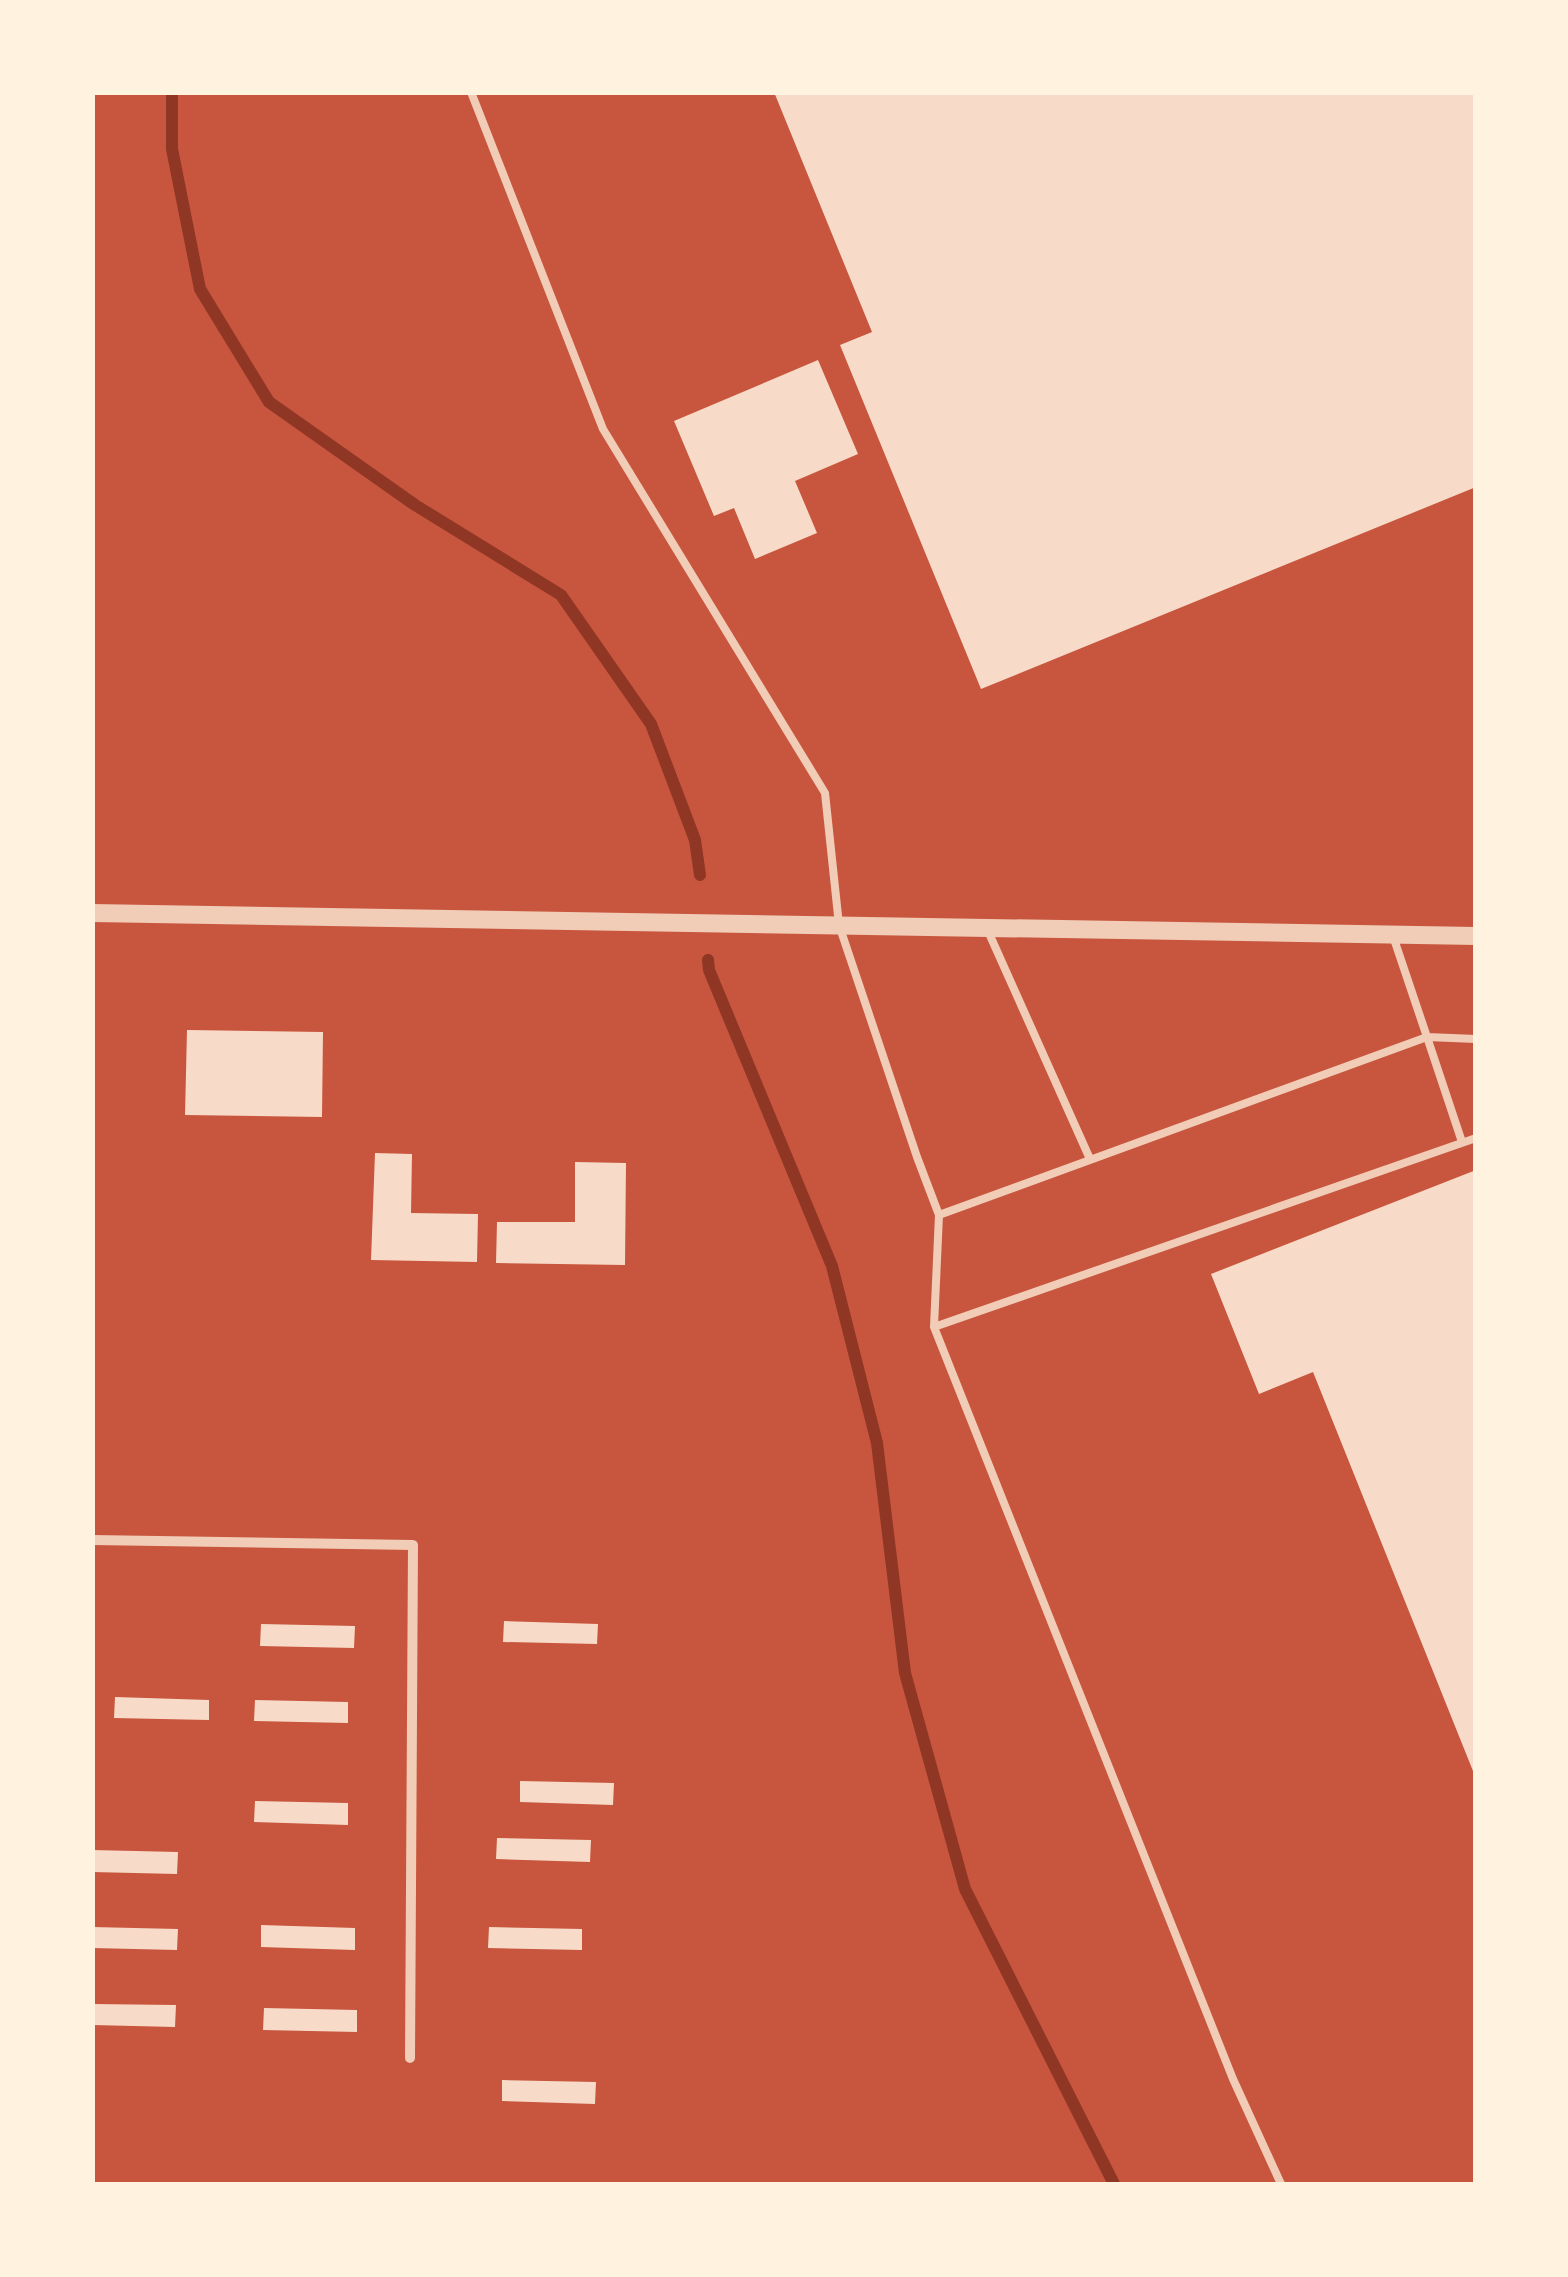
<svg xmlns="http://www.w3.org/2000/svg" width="1568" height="2277" font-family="'Fira Sans',sans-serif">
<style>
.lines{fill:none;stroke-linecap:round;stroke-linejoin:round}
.stream{stroke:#8f3625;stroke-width:12}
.building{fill:#f7dbc8}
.service{stroke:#f1ccb7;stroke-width:8}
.minor{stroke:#f1ccb7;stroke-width:10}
.tertiary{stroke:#f1ccb7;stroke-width:18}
</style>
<rect width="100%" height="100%" fill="#c8553d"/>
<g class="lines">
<path class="stream" d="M172 92V149L200 289 269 402 415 505 561 595 651 724 695 840 700 875
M708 960 709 970 832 1266 877 1443 905 1673 965 1889 1114 2184"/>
</g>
<path class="building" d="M774 92H1476V487L981 689 840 345 872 332Z
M818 360 858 454 795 481 817 533 755 559 734 508 714 516 674 421Z
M187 1030 323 1032 322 1117 185 1115Z
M375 1153 412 1154 411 1213 478 1214 477 1262 371 1260Z
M575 1162 626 1163 625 1265 496 1263 497 1222H575Z
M1476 1170V1776H1475L1313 1372 1259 1394 1211 1274Z
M504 1621 598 1624 597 1644 503 1642Z
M261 1624 355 1626 354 1648 260 1646Z
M115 1697 209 1700V1720L114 1718Z
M255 1700 348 1702V1723L254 1721Z
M520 1781 614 1783 613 1805 520 1802Z
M255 1801 348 1803V1825L254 1822Z
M497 1838 591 1840 590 1862 496 1859Z
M92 1850 178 1852 177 1874 92 1872Z
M261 1925 355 1928V1950L261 1947Z
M92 1927 178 1929 177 1950 92 1948Z
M489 1927 582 1929V1950L488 1948Z
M92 2004 176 2005 175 2027 92 2025Z
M264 2008 357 2010V2032L263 2030Z
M502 2080 596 2082 595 2104 502 2101Z"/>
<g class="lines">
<path class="service" d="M471 92 603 429 825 793 839 925 917 1157 939 1215 934 1327 1233 2079 1281 2184
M988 931 1090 1159
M1393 936 1427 1037 1476 1039
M939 1215 1427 1037 1462 1142
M934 1327 1476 1138"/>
<path class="minor" d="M92 1540 413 1545 410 2058"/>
<path class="tertiary" d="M92 913 1476 936"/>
</g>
<rect width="1568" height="2277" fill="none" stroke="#fff3e0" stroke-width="190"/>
</svg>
